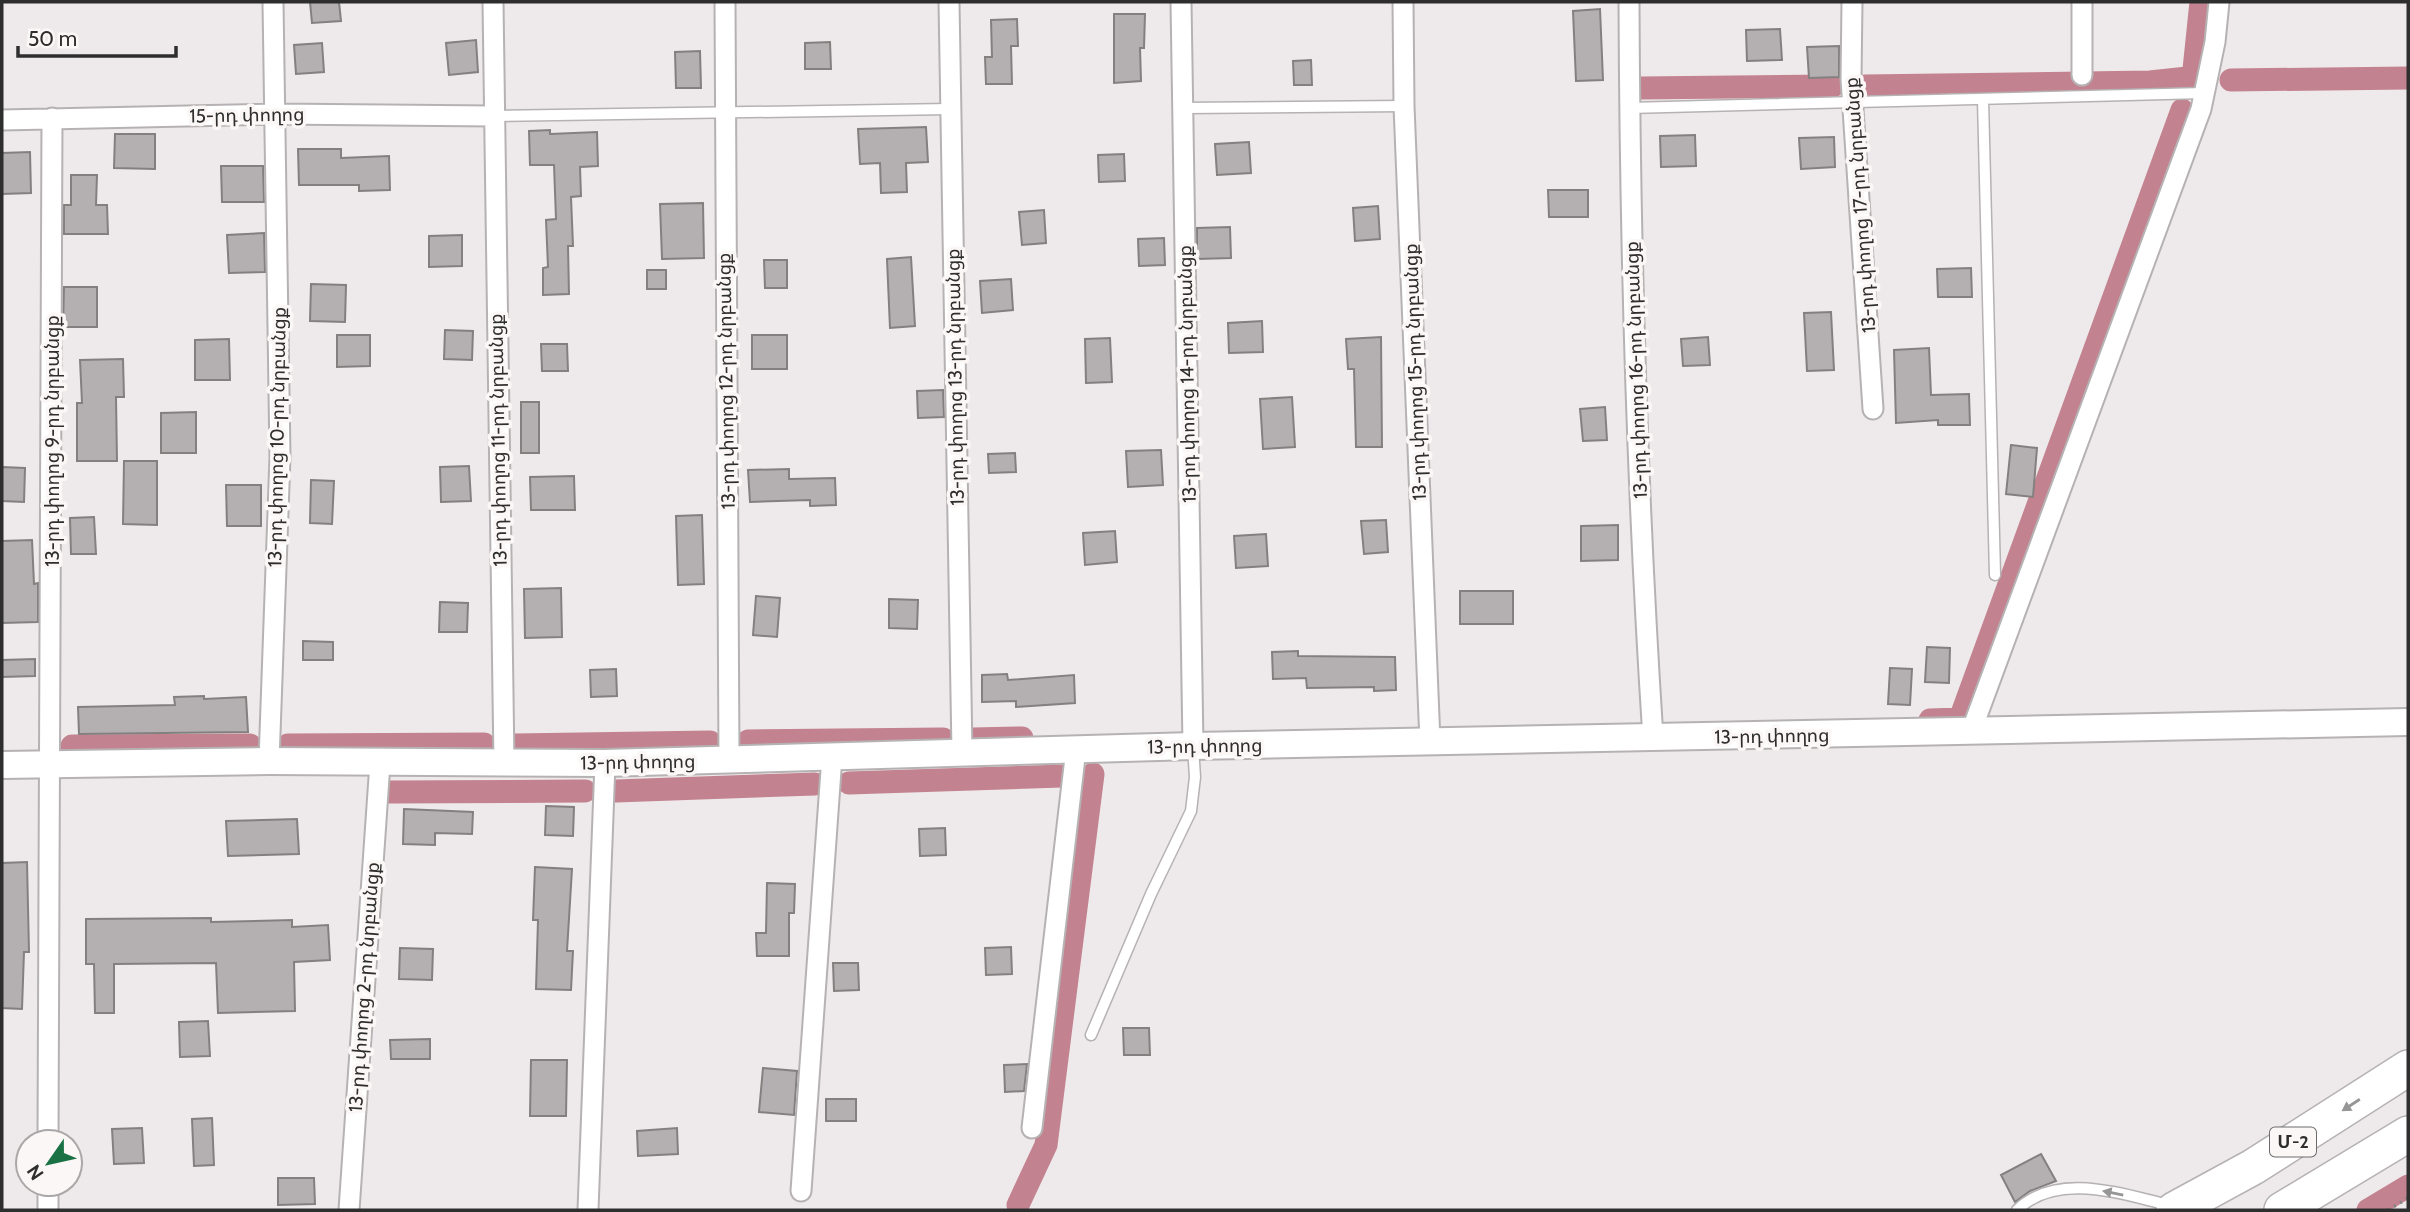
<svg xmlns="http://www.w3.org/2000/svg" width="2410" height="1212" font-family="Cabin,'Noto Sans Armenian',sans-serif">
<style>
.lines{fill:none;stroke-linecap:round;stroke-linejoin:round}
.canal{stroke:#c38290;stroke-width:23}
.building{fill:#b4afb0;stroke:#848080;stroke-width:2}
.lane-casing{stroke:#b6b2b3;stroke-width:13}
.street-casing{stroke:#b6b2b3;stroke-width:23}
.secondary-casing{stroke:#b6b2b3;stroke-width:30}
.highway-casing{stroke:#b6b2b3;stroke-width:38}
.path{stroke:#858383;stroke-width:3.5;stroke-dasharray:2 5;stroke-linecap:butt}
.lane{stroke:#fff;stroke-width:10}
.street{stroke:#fff;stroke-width:19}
.secondary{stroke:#fff;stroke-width:26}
.highway{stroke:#fff;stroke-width:35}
.oneway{fill:#979696}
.labels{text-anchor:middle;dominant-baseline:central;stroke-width:7;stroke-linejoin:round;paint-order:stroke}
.shield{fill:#fbf7f7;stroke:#6c6a6a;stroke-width:2}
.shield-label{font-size:18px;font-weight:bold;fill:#2f2e2e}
.street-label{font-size:19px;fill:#2f2e2e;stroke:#fbf7f7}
</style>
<rect width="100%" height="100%" fill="#eee9ea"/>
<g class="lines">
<path class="canal" d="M2193 79 2201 2
M2231 80 2408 78
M1865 86 2150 82 2197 77
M1641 88 1833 86
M1930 720 1960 719 2182 110
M973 739 1022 738
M748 741 943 739
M288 745 484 744
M515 745 710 742
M72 746 250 745
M849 783 1062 776
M616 791 815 784
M389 792 585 791
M1018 1205 1046 1145 1093 774
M2368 1210 2408 1186"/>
</g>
<path class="building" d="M310 2H339L341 21 312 23Z
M1600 9 1603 80 1576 81 1573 11Z
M1114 14H1145L1144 48H1140L1141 81 1114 83Z
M1017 19 1018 46H1011L1012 84H986L985 57H992L991 20Z
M1780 29 1782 60 1747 61 1746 30Z
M476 40 478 72 449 75 446 43Z
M830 42 831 69H805V43Z
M322 43 324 72 296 74 294 45Z
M1839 46V77L1809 78 1807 47Z
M700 51 701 88H676L675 52Z
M1311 60 1312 85H1294L1293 61Z
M926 127 928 162 906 163 907 192 881 193 880 163 860 164 858 129Z
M550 130V134L597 132 598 166 580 167 581 196 571 197 573 246H568L569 294 543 295V268L548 267 546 220 556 219 554 165H530L529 131Z
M115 134H155V169L114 168Z
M1695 135 1696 166 1661 167 1660 136Z
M1834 137 1835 167 1801 169 1799 138Z
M1249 142 1251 173 1217 175 1215 144Z
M298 149H341V158L389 156 390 190 359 191V185H299Z
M30 152 31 193 2 194V153Z
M1124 154 1125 181 1099 182 1098 155Z
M221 166H263L264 202H222Z
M71 175H97L96 205H107L108 234H64V205H71Z
M1548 190H1588V217H1549Z
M703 203 704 258 662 259 660 204Z
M1378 206 1380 239 1355 241 1353 208Z
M1044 210 1046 243 1022 245 1019 212Z
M1230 227 1231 258 1197 259V228Z
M264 233 265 272 229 273 227 235Z
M462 235V266L429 267V236Z
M1164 238 1165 265 1139 266 1138 239Z
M911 257 915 326 890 328 887 259Z
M764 260H787V288H765Z
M1971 268 1972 297H1938L1937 269Z
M647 270H666V289H647Z
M1011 279 1013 310 982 313 980 281Z
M311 284 346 285 345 322 310 321Z
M64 287H97V327H63Z
M1831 312 1834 370 1807 371 1804 313Z
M1262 321 1263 352 1229 353 1228 323Z
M445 330 473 331 472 360 444 359Z
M337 335H370V366L337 367Z
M752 335H787V369H752Z
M1381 337 1382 447H1356L1354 369H1348L1346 339Z
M1708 337 1710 365 1683 366 1681 339Z
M1110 338 1112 382 1086 383 1085 339Z
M229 339 230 380H195V340Z
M541 344H567L568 371H542Z
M1929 348 1931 395 1969 394 1970 425H1938V420L1896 423 1894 350Z
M123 359 124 397H116L117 461H77V403H82L80 360Z
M943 390 944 417 918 418 917 391Z
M1292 397 1295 447 1263 449 1260 399Z
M521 402H539V453H521Z
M1605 407 1607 440 1583 441 1580 409Z
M196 412V453H161V413Z
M2011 445 2037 448 2033 497 2006 494Z
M1161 450 1163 485 1128 487 1126 451Z
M1015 453 1016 472 989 473 988 454Z
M124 461H157V525L123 524Z
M469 466 471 501 441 502 440 467Z
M2 467 25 468 24 502 2 501Z
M789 469V479L835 478 836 505 810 506V500L750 502 748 470Z
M574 476 575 510H531L530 477Z
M311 480 334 481 332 524 310 523Z
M226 485H261V526H227Z
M702 515 704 584 678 585 676 516Z
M94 517 96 554H71L70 518Z
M1386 520 1388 552 1364 554 1361 521Z
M1618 525V560L1581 561V526Z
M1115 531 1117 562 1085 565 1083 533Z
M1266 534 1268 566 1236 568 1234 536Z
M32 540 34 584 38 583V622L2 623V541Z
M561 588 562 637 525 638 524 589Z
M1460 591H1513V624H1460Z
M756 596 780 598 777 637 753 635Z
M889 599 918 600 917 629 889 628Z
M440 602 468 603 467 632H439Z
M303 641 333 642V660H303Z
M1927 647 1950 648 1949 683 1925 682Z
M1298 651V656L1395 657 1396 690 1374 691V687L1307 688 1306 678 1273 679 1272 652Z
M35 659V676L2 677V660Z
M1890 668 1912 669 1910 705 1888 704Z
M616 669 617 696 591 697 590 670Z
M1007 674 1008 680 1074 675 1075 703 1016 707V701L982 702V675Z
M204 696V699L246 697 248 732 79 734 78 707 175 705 174 697Z
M546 806 574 807 573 836 545 835Z
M404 809 473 812 472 834 435 833V845L403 844Z
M297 819 299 854 228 856 226 821Z
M945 828 946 855 920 856 919 829Z
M27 862 29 952H24L22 1009 2 1008V863Z
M535 867 572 869 567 951H573L571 990 536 989 538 920H533Z
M767 883 795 884 794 913H789V956H757L756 933H766Z
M211 918V922L292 920V927L328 925 330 960 294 962 295 1011 218 1013 216 963 114 964V1013H95L94 964H86V919Z
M1011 947 1012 974 986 975 985 948Z
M400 948 433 949 432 980 399 979Z
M833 963H858L859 990 834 991Z
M208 1021 210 1056 180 1057 179 1022Z
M1123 1028H1149L1150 1055H1124Z
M430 1039V1059H391L390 1040Z
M531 1060H567L566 1116H530Z
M1027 1064 1024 1091 1005 1092 1004 1065Z
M763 1068 797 1071 794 1115 759 1112Z
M826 1099H856V1121H826Z
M212 1118 214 1165 194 1166 192 1119Z
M142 1128 144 1163 114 1164 112 1129Z
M677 1128 678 1154 638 1156 637 1131Z
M2041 1154 2056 1181 2030 1191 2015 1202 2001 1175Z
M278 1178H314L315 1204 278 1205Z"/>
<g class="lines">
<g class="lane-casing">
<path id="lane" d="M1983 100 1995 575
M1183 108 1404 106
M1629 108 2204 93
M493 116 950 109
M1091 1035 1151 894 1191 811 1195 777 1193 747
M2017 1210C2058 1171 2120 1194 2169 1205"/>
</g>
<g class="street-casing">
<path id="street" d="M493 2 504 763
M725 2 729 760
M949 2 962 752
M1181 2 1193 746
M1403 2 1404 106 1430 742
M1629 2C1630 247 1637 493 1653 738
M1852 2 1851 79 1873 409
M2082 75V2
M2 120 276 114 493 116
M1971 732 2201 109 2215 42 2219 2
M269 761 280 457 273 2
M1032 1128 1076 749
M48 1142 52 118
M801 1191 832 756
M48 1210V1184
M349 1210 380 763
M588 1210 605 763"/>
</g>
<g class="secondary-casing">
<path id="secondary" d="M2 765 269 761 605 763 1193 746 2408 722"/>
</g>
<g class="highway-casing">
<path id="highway" d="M2174 1210 2253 1167 2408 1068
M2282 1210 2408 1134"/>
</g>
<path class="path" d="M2388 1210 2408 1198"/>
<use href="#lane" class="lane"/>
<use href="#street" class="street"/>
<use href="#secondary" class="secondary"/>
<use href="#highway" class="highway"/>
</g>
<defs><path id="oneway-solid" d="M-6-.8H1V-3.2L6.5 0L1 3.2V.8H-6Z" transform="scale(1.75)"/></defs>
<g class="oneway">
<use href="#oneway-solid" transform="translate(2351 1105) rotate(147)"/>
<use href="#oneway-solid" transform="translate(2113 1193) rotate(-168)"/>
</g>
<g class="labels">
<rect class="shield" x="2270" y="1127.5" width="46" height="29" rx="5"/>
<g class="shield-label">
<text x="2293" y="1142">Մ-2</text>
</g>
<g class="street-label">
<text transform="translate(247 115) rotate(-1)">15-րդ փողոց</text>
<text transform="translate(1860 205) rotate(-94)">13-րդ փողոց 17-րդ նրբանցք</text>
<text transform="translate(1636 370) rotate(-92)">13-րդ փողոց 16-րդ նրբանցք</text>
<text transform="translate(1415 372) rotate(-92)">13-րդ փողոց 15-րդ նրբանցք</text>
<text transform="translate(1187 374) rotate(-91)">13-րդ փողոց 14-րդ նրբանցք</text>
<text transform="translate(955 377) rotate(-91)">13-րդ փողոց 13-րդ նրբանցք</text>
<text transform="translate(726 381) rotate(-91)">13-րդ փողոց 12-րդ նրբանցք</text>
<text transform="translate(277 437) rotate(-89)">13-րդ փողոց 10-րդ նրբանցք</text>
<text transform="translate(498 440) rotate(-91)">13-րդ փողոց 11-րդ նրբանցք</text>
<text transform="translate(52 441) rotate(-90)">13-րդ փողոց 9-րդ նրբանցք</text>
<text transform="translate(1772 736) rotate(-1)">13-րդ փողոց</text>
<text transform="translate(1205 746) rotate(-1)">13-րդ փողոց</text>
<text transform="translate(638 762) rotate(-1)">13-րդ փողոց</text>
<text transform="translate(364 987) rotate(-86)">13-րդ փողոց 2-րդ նրբանցք</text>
</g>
</g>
<rect width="2410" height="1212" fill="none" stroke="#2f2e2e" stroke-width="7"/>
<g transform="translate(49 1163) rotate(236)"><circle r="33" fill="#fbf7f7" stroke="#a9a7a7" stroke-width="2"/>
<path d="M0-5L12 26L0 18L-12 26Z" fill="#197144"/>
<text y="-10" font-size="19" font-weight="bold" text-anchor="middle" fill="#2f2e2e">N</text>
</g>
<path d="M18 46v10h158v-10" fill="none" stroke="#2f2e2e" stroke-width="3.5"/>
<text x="28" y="46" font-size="21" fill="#2f2e2e" stroke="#fbf7f7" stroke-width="5" paint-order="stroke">50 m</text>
</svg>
